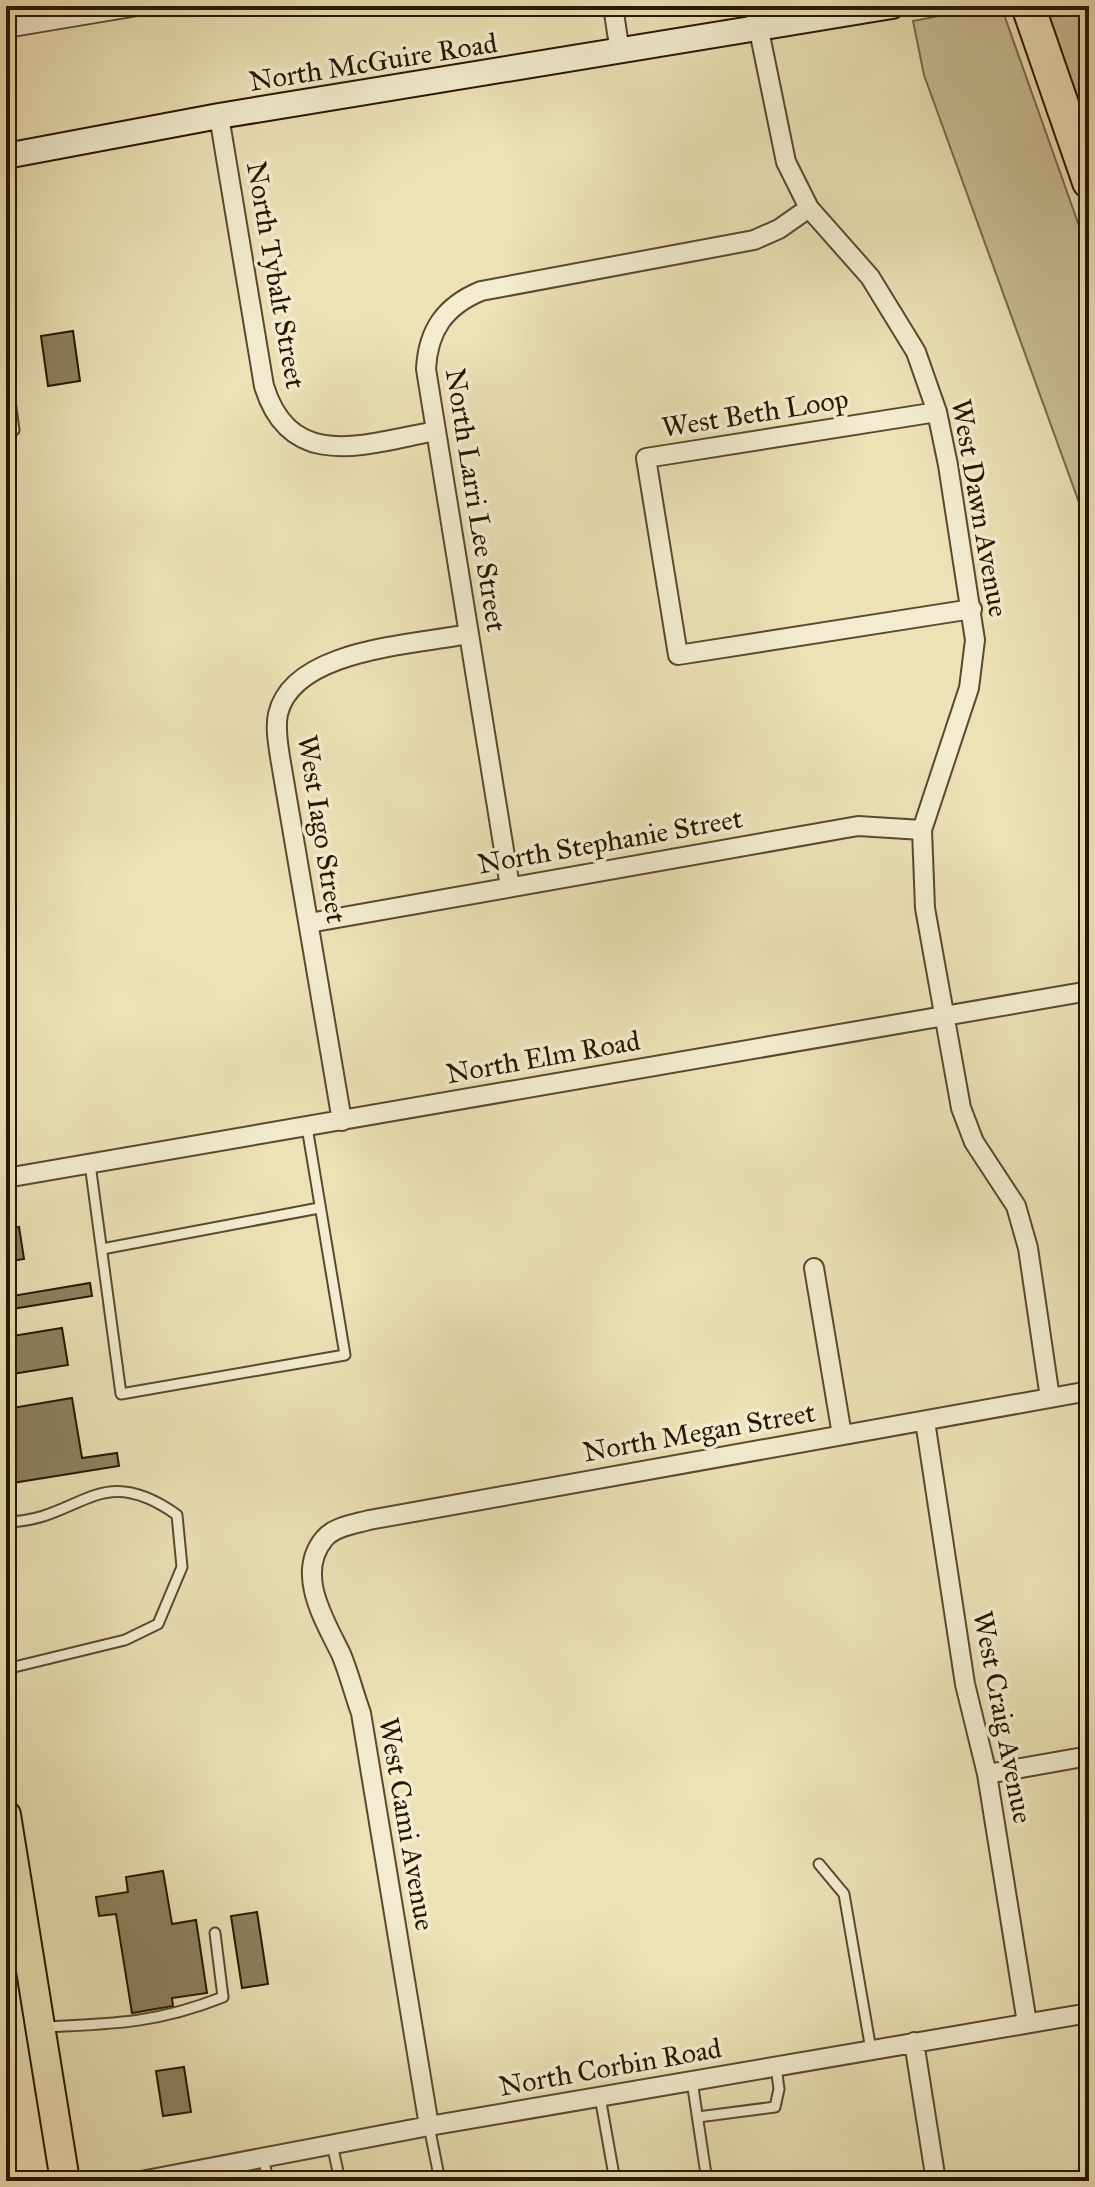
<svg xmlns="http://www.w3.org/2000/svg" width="1095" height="2187" font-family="'IM FELL Great Primer',serif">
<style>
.green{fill:#ccbe97;stroke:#7a6a4c;stroke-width:2}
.building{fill:#8f805f;stroke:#291600;stroke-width:2}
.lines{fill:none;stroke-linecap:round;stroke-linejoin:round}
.lane-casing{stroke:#5a492e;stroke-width:13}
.street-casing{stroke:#5a492e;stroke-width:22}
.secondary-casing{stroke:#291600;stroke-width:28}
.primary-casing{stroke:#291600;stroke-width:32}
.highway-casing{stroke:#291600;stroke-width:36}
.lane{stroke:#f3ecd0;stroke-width:9}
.street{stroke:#f3ecd0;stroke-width:18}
.secondary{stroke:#f3ecd0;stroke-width:24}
.primary{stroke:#ede1b6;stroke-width:28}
.highway{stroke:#ede1b6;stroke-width:32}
.labels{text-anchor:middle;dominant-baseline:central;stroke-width:7;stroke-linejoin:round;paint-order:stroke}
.street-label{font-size:28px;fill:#291600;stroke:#f3ecd0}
</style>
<rect width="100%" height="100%" fill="#ede1b6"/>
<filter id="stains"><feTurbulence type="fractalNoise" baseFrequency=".0025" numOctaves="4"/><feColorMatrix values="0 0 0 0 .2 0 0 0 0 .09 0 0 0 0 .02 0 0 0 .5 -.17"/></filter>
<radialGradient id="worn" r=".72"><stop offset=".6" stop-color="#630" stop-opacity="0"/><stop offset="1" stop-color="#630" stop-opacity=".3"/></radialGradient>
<path class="green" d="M991 6H1001L1089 254V530L924 75 913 21Z
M1040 6H1089V149Z"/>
<path class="building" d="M73 331 80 381 48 386 41 336Z
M19 1227 24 1259 6 1262V1229Z
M90 1283 92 1296 6 1310V1297Z
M62 1328 68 1365 6 1375V1337Z
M72 1398 82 1458 117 1453 119 1466 6 1484V1409Z
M163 1871 172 1924 196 1920 207 1993 172 1998 173 2006 132 2013 116 1914 99 1916 96 1897 128 1892 126 1877Z
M257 1912 268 1984 242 1988 231 1916Z
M184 2067 191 2112 163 2116 156 2071Z"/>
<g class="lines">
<g class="lane-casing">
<path id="lane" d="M6 372 14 430 6 437
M90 1164 121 1394 345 1355 307 1127
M102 1249 319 1208
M6 1522C81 1521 98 1459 177 1515L182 1567 158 1624 125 1640 6 1669
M819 1864 844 1894 871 2050
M43 2027C113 2024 158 2023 223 1997L215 1933
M692 2081 707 2181
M600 2097 615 2181
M698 2117 775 2107 779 2089 776 2066
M429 2126 440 2181
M332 2144 340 2181
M263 2156 268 2181"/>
</g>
<g class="street-casing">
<path id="street" d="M613 6 620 53
M754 6 786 162 809 208 870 277 916 352 937 412 948 465 975 640 969 688 922 830 925 908 961 1108 974 1142 1016 1206 1028 1248 1050 1398
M6 28 137 6
M219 116 264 386C291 474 368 443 436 431
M937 412 646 458 678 655 972 609
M510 887 426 369C428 330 445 306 481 291L754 240 779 229 809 208
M309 923 858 826 922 830
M342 1121 280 757C278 743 275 728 278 714 293 649 413 645 468 634
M6 1178 1089 991
M814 1268 842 1435
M925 1421 965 1684 987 1774 1027 2023
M987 1774 1089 1756
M914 2042 936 2181
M429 2126 361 1713C354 1694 349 1673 341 1654 325 1621 295 1574 324 1539 333 1527 355 1524 369 1520L1089 1391
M141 2181 429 2126 1089 2013"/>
</g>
<g class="secondary-casing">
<path id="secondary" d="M6 156 219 116 892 6"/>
</g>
<g class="primary-casing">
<path id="primary" d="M6 1815 65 2181"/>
</g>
<g class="highway-casing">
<path id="highway" d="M1028 6 1089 182"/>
</g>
<use href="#lane" class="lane"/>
<use href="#street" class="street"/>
<use href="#secondary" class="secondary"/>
<use href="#primary" class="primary"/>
<use href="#highway" class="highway"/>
</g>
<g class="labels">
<g class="street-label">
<text transform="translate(373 62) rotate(-9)">North McGuire Road</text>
<text transform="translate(276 275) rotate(80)">North Tybalt Street</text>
<text transform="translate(755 413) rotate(-9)">West Beth Loop</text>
<text transform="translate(476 500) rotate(81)">North Larri Lee Street</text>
<text transform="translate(980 508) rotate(80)">West Dawn Avenue</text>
<text transform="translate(322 829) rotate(81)">West Iago Street</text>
<text transform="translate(610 841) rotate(-10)">North Stephanie Street</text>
<text transform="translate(543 1057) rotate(-10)">North Elm Road</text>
<text transform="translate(699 1432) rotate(-10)">North Megan Street</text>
<text transform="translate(1003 1717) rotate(79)">West Craig Avenue</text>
<text transform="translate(407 1824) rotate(80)">West Cami Avenue</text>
<text transform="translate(610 2067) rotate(-10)">North Corbin Road</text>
</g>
</g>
<rect width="1095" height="2187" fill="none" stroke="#ede1b6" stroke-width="32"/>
<rect x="8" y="8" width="1079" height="2171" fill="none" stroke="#291600" stroke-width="4"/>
<rect x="16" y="16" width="1063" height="2155" fill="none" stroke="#291600" stroke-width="2"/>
<rect width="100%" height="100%" filter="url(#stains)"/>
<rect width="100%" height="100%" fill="url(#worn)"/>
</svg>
